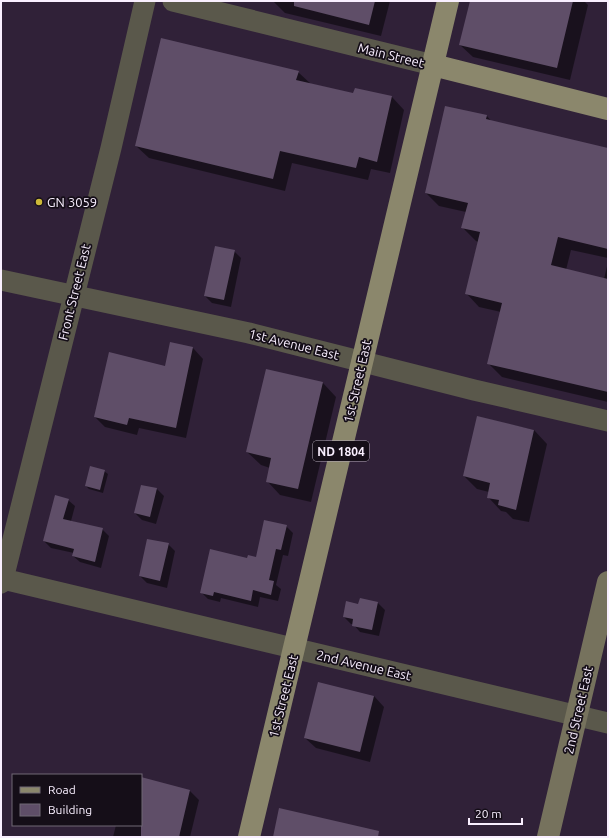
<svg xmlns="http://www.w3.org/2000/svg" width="609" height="838" font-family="Ubuntu,sans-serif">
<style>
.shadow{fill:#0007}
.building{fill:#5f4e68}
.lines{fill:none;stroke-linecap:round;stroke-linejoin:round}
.street{stroke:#5a584b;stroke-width:21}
.secondary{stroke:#76725d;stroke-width:22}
.primary{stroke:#8b876c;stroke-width:22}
.poi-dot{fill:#cdb938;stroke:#150e18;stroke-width:1.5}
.labels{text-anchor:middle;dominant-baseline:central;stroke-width:3.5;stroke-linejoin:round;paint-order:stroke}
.shield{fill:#150e18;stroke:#b5acba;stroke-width:1}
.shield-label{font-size:12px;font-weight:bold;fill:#f9efff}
.street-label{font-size:13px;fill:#f9efff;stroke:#150e18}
.poi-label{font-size:13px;fill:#f9efff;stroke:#150e18;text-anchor:start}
</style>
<rect width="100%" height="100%" fill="#302138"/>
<path class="shadow" d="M273 1H390L381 36 285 13Z
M471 1H584L588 5 570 80 473 57 460 45Z
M298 72 311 84 354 94 355 89 392 97 404 110 390 173 371 169 368 180 292 163 285 191 149 158 136 146Z
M487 116 492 122 608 149V258L571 250 566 270 604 279 608 262V402L502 377 488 363 501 312 479 307 466 293 478 242 476 241 463 228 466 212 439 206 426 193Z
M234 251 241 258 231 307 212 303 205 296Z
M193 348 203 359 186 438 139 428 137 435 105 427 95 417Z
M323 383 336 397 311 502 280 495 267 481 270 468 261 465 247 452Z
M478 417 534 430 547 444 529 522 513 519 506 512 501 511 488 497 489 492 477 489 464 476Z
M104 471 108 474 103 493 89 489 86 486Z
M157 489 164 496 156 524 142 520 135 513Z
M68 500 75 506 71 521 102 529 109 536 101 568 80 562 73 556 74 553 51 548 44 541Z
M286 526 293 533 288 556 283 555 276 585 281 589 278 601 260 597 258 607 221 598 220 602 208 599 201 592 248 559 257 558Z
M168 544 175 551 167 588 147 583 140 576Z
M378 603 385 610 379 636 360 632 353 624H351L344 617 359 605Z
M374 696 384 707 370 762 316 748 305 738Z
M141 778 190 791 199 800 190 837H113L116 825H141Z"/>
<path class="building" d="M294 1H375L369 25 294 6Z
M470 1H573L557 68 459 45Z
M161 38 299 71 296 80 353 93 355 88 392 96 377 162 359 157 356 168 280 151 273 179 135 146Z
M445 106 487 115 486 119 608 148V249L558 237 551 265 608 279V392L487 364 502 303 465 294 480 232 461 228 468 203 425 193Z
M215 246 235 250 224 300 204 296Z
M170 342 193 347 176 428 129 418 127 425 94 417 109 352 165 366Z
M266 369 323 382 298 489 266 482 271 458 246 452Z
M477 416 534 430 516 510 498 505 499 500 487 498 490 483 463 476Z
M90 466 105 470 100 490 85 486Z
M141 485 157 488 150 517 134 513Z
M55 495 69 499 63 519 103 528 95 562 72 556 74 549 43 541Z
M264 520 287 525 281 550 276 549 269 580 274 581 271 595 253 590 251 601 214 592 213 596 200 593 210 549 247 558 248 555 256 557Z
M147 539 169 543 160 581 139 576Z
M360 598 378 602 372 630 352 626 353 619 343 617 346 601 358 604Z
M318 682 374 696 360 752 304 738Z
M141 777 190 790 179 837H141Z
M279 808 379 831 378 837H273Z"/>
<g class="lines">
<path class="street" d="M173 1 433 65
M1 280 249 333 474 390 608 421
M3 579 608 723
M1 583 3 579 111 148 145 1"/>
<path class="secondary" d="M548 837 608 582"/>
<path class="primary" d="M433 65 608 109
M249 837 448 1"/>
</g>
<circle class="poi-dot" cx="39" cy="202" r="4"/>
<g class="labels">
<rect class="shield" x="313" y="441" width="56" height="20" rx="3"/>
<g class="shield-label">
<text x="341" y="451">ND 1804</text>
</g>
<g class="street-label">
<text transform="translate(391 55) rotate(14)">Main Street</text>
<text transform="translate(74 292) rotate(-76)">Front Street East</text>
<text transform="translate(294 344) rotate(14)">1st Avenue East</text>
<text transform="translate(357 381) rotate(-77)">1st Street East</text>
<text transform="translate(364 665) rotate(13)">2nd Avenue East</text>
<text transform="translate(283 696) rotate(-76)">1st Street East</text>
<text transform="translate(578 710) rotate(-77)">2nd Street East</text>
</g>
<g class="poi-label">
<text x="47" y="202">GN 3059</text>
</g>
</g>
<rect width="609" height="838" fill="none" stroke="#f9efff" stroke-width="4"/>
<rect x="12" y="774" width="130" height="52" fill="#150e18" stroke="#706874"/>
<rect x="20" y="787" width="20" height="6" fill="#8b876c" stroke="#706874"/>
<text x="48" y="794" font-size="12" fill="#f9efff">Road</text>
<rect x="20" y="804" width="20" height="12" fill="#5f4e68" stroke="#706874"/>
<text x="48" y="814" font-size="12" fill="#f9efff">Building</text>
<path d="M469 818v6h53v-6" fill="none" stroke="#f9efff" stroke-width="2"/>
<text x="475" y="818" font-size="12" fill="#f9efff" stroke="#150e18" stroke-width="3" paint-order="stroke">20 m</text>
</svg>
